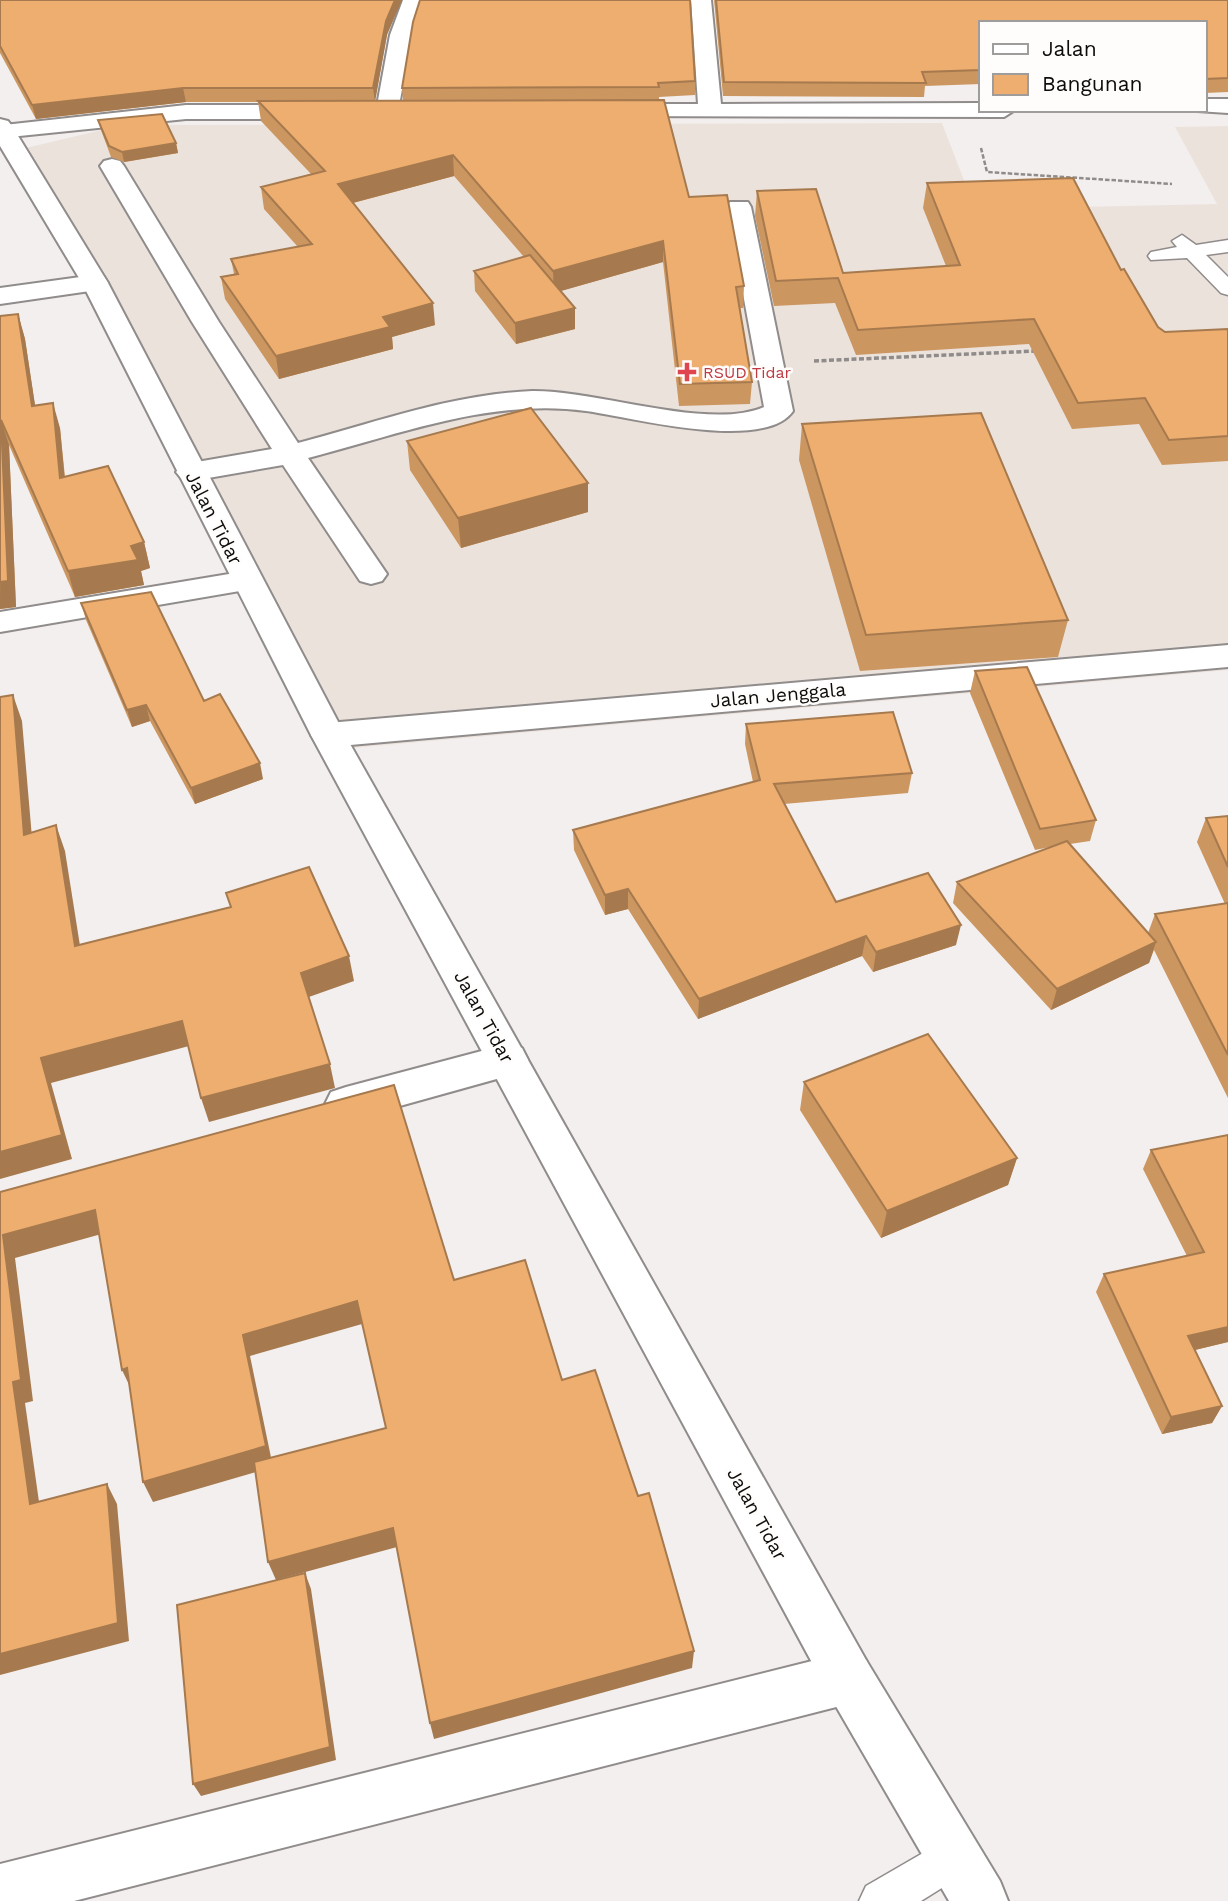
<svg xmlns="http://www.w3.org/2000/svg" width="1228" height="1901" font-family="'Work Sans',sans-serif">
<style>
.built{fill:#ece2dc}
.lines{fill:none;stroke-linecap:round;stroke-linejoin:round}
.service-casing{stroke:#908c8b;stroke-width:3}
.minor-casing{stroke:#908c8b;stroke-width:4}
.secondary-casing{stroke:#908c8b;stroke-width:4}
.path-far1{stroke:#8e8b8a;stroke-width:2.5;stroke-dasharray:4.5 2;stroke-linecap:butt}
.path{stroke:#8e8b8a;stroke-width:3.5;stroke-dasharray:5 2.5;stroke-linecap:butt}
.service{fill:#fff;fill-rule:evenodd}
.minor{fill:#fff;fill-rule:evenodd}
.secondary{fill:#fff;fill-rule:evenodd}
.wall{fill:#cc9660}
.shaded-wall{fill:#a67a4e}
.building{fill:#edae70;stroke:#a67a4e;stroke-width:2}
.health-dot{fill:#e0444e;stroke:#fffdfc;stroke-width:2.5}
.labels{text-anchor:middle;dominant-baseline:central;stroke-width:5;stroke-linejoin:round;paint-order:stroke}
.far-health-label{font-size:16px;fill:#be3a42;stroke:#fffdfc;text-anchor:start}
.street-label{font-size:19px;fill:#0d0c0b;stroke:#fffdfc}
</style>
<rect width="100%" height="100%" fill="#f3efee"/>
<path class="built" d="M942 123 975 209 1217 204 1175 127 1228 126V670L340 749 17 150 106 129 165 125Z"/>
<g class="lines">
<g class="service-casing">
<path id="service" d="M1182 235 1196 245 1228 240V252L1206 255 1228 277V295L1221 293 1187 258 1151 260 1148 256 1151 252 1177 247 1172 241Z
M954 1835 969 1841 975 1856 969 1871 921 1901H859L866 1886Z"/>
</g>
<g class="minor-casing">
<path id="minor" d="M403 0H423L412 35 398 111 387 118 376 111 390 35Z
M691 0H711L721 104 981 103V110H1015L1004 117 606 116 603 111 614 104H698Z
M1205 99H1228V113L1197 111 1205 110Z
M186 105H312L323 112 312 119H186L0 138V126L4 125Z
M112 159 120 161 124 166 219 322 298 443C374 423 452 394 532 391 597 390 709 431 764 407L727 207 730 202H748L751 207 793 411C764 453 630 417 586 411 491 398 398 435 308 458L387 574 382 581 371 584 360 581 283 465 191 481 181 478 176 472 181 466 191 463 272 449 192 322 100 166 104 161Z
M95 275 104 277 108 283 104 289 0 304V288Z
M247 571 258 574 263 581 258 588 0 632V612Z
M1228 645V667L328 747 316 743 311 735 316 727 328 723Z
M508 1044 522 1048 528 1060 522 1072 346 1121 331 1116 325 1104 331 1092 346 1087Z
M848 1652 866 1660 874 1678 866 1696 848 1704 74 1901H0V1864Z"/>
</g>
<g class="secondary-casing">
<path id="secondary" d="M0 119 8 121 12 126 108 283 345 735 866 1660 1000 1881 1008 1901H949L830 1696 311 735 82 283 0 146Z"/>
</g>
<path class="path-far1" d="M981 148 987 172 1172 184"/>
<path class="path" d="M814 361 1036 351"/>
<use href="#service" class="service"/>
<use href="#minor" class="minor"/>
<use href="#secondary" class="secondary"/>
</g>
<path class="wall" d="M0 0 387 35 375 100H403L402 88 695 81V95L659 97V100L689 197 744 286 743 308H740L752 382 750 404 679 406 663 262 560 291 575 329 516 344 475 291 474 271 524 257 454 176 353 203 435 325 392 337 393 349 279 379 225 299 221 277 234 274 231 259 298 247 264 209 261 187 311 174 261 121 258 102H186L36 119 0 53Z
M714 0H1228V92L1205 93V23H981V84L925 86 924 97 723 96Z
M98 120 176 143 178 153 124 162 111 157 101 130Z
M927 183 1121 270 1158 327 1165 332 1228 329V461L1162 465 1139 424 1072 429 1029 344 856 355 835 303 774 306 755 216 757 191 843 273 946 266 923 208Z
M18 314 25 339 35 406 60 428 65 477 144 542 150 568 141 571 144 585 75 597 9 445 16 607 0 609V316Z
M802 424 1068 620 1058 657 860 671 799 460Z
M407 441 588 483V512L461 548 410 470Z
M81 603 204 701 263 779 195 804 150 721 132 727 86 620Z
M975 671 1096 820 1090 841 1070 844 1148 933 1155 914 1225 904 1197 842 1206 818 1228 816V1098L1154 950 1149 963 1051 1010 953 903 957 882 1050 847 1035 850 970 693Z
M746 724 912 773 908 793 784 804 836 902 956 945 873 972 862 956 698 1019 628 909 605 915 574 850 573 830 753 782 745 744Z
M804 1082 1017 1158 1008 1185 881 1238 800 1110Z
M1228 1135V1342L1195 1350 1222 1406 1212 1423 1162 1434 1096 1292 1104 1274 1187 1256 1143 1169 1151 1150Z"/>
<path class="shaded-wall" d="M395 0H402L387 35 375 102 373 88 386 21Z
M183 88 186 102 36 119 32 105Z
M176 143 178 153 124 162 122 152Z
M453 155 454 176 341 206 338 184Z
M663 241V262L554 293 553 271Z
M433 303 435 325 392 337 393 349 279 379 276 356 383 317Z
M575 308V329L516 344 515 323Z
M18 314 25 339 39 431 32 406Z
M53 403 60 428 67 504 60 478Z
M1 420 9 445 16 607 0 609Z
M588 483V512L461 548 458 518Z
M144 542 150 568 141 571 144 585 75 597 68 571 131 546Z
M13 695 22 721 34 861 24 835Z
M146 705 150 721 132 727 127 710Z
M260 763 263 779 195 804 191 788Z
M56 825 65 851 84 971 75 946Z
M628 889V909L605 915V895Z
M961 925 956 945 873 972 876 952Z
M866 936 862 956 698 1019 699 999Z
M1156 942 1149 963 1051 1010 1057 989Z
M349 956 354 981 306 998 301 973Z
M182 1021 189 1046 51 1083 72 1159 0 1179V1152L41 1058Z
M330 1064 335 1088 209 1122 201 1098Z
M1017 1158 1008 1185 881 1238 887 1211Z
M95 1210 105 1233 15 1258 33 1401 25 1403 42 1523 30 1504 13 1382 3 1235Z
M357 1301 362 1324 250 1356 273 1467 153 1502 143 1482 243 1335Z
M1228 1327V1342L1178 1354 1188 1336Z
M127 1368 132 1391 122 1370Z
M1222 1406 1212 1423 1162 1434 1171 1417Z
M107 1484 117 1504 129 1641 0 1675V1654Z
M393 1528 397 1547 276 1580 268 1562Z
M305 1573 311 1589 336 1760 201 1796 193 1784Z
M694 1651 692 1668 434 1739 430 1723Z"/>
<path class="building" d="M0 0H395L386 21 373 88H183L32 105 0 46Z
M420 0H690L695 81 658 83 659 87 402 88 413 22Z
M716 0H1228V78L1205 79V23H981V70L922 72 926 83 724 82Z
M664 100 689 197 727 195 744 286 736 287 752 382 680 384 663 241 553 271 453 155 338 184 433 303 383 317 390 327 276 356 221 277 238 274 231 259 312 244 261 187 325 171 258 101Z
M162 114 176 143 122 152 109 146 98 120Z
M1073 178 1121 270 1124 269 1158 327 1165 332 1228 329V436L1169 440 1145 398 1078 403 1034 319 858 330 838 278 776 281 757 191 816 189 843 273 960 265 927 183Z
M530 255 575 308 515 323 474 271Z
M18 314 32 406 53 403 60 478 108 466 144 542 131 546 138 560 68 571 1 420 8 581 0 582V316Z
M531 408 588 483 458 518 407 441Z
M981 413 1068 620 866 635 802 424Z
M151 592 204 701 220 694 260 763 191 788 146 705 127 710 81 603Z
M1027 667 1096 820 1040 829 975 671Z
M13 695 24 835 56 825 75 946 231 907 226 893 309 867 349 956 301 973 330 1064 201 1098 182 1021 41 1058 62 1135 0 1152V697Z
M893 712 912 773 774 784 836 902 928 873 961 925 876 952 866 936 699 999 628 889 605 895 573 830 760 780 746 724Z
M1228 816V867L1206 818Z
M1067 841 1156 942 1057 989 957 882Z
M1228 903V1055L1155 914Z
M928 1034 1017 1158 887 1211 804 1082Z
M394 1085 454 1280 525 1260 562 1380 595 1370 638 1496 649 1493 694 1651 430 1723 393 1528 268 1562 254 1462 386 1428 357 1301 243 1335 266 1446 143 1482 127 1368 122 1370 95 1210 3 1235 21 1380 13 1382 30 1504 107 1484 118 1623 0 1654V1192Z
M1228 1135V1327L1188 1336 1222 1406 1171 1417 1104 1274 1204 1252 1151 1150Z
M305 1573 330 1747 193 1784 177 1605Z"/>
<path class="health-dot" d="M683.5 361.5h7v7h7v7h-7v7h-7v-7h-7v-7h7z"/>
<g class="labels">
<g class="far-health-label">
<text x="703" y="372">RSUD Tidar</text>
</g>
<g class="street-label">
<text transform="translate(214 518) rotate(63)">Jalan Tidar</text>
<text transform="translate(778 695) rotate(-5)">Jalan Jenggala</text>
<text transform="translate(484 1017) rotate(61)">Jalan Tidar</text>
<text transform="translate(757 1514) rotate(61)">Jalan Tidar</text>
</g>
</g>
<rect x="979" y="21" width="228" height="91" fill="#fffdfc" stroke="#9e9d9c" stroke-width="2"/>
<rect x="993" y="44" width="35" height="10" fill="#ffffff" stroke="#9e9d9c" stroke-width="2"/>
<text x="1042" y="56" font-size="21" fill="#0d0c0b">Jalan</text>
<rect x="993" y="74" width="35" height="21" fill="#edae70" stroke="#9e9d9c" stroke-width="2"/>
<text x="1042" y="91" font-size="21" fill="#0d0c0b">Bangunan</text>
</svg>
